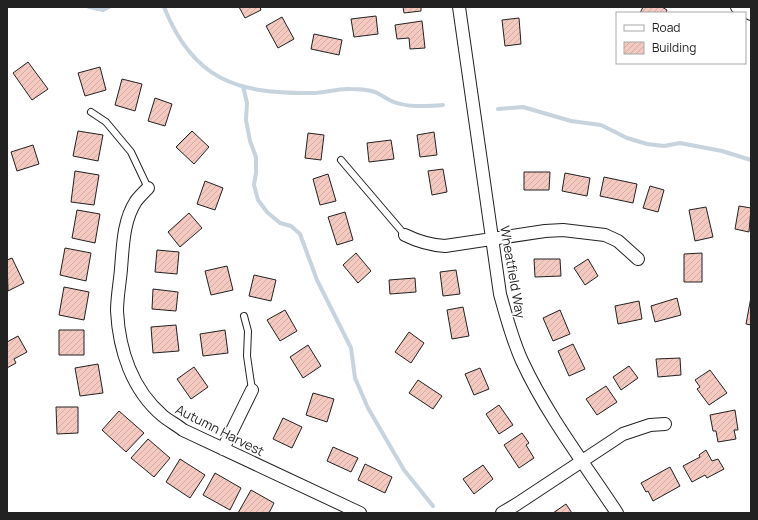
<svg xmlns="http://www.w3.org/2000/svg" width="758" height="520" font-family="Manrope,sans-serif">
<style>
.lines{fill:none;stroke-linecap:round;stroke-linejoin:round}
.stream{stroke:#c7d3dd;stroke-width:4}
.building{fill:url(#building-hatch);stroke:#222}
.lane-casing{stroke:#222;stroke-width:8}
.street-casing{stroke:#222;stroke-width:14}
.lane{stroke:#fff;stroke-width:6}
.street{stroke:#fff;stroke-width:12}
.labels{text-anchor:middle;dominant-baseline:central;stroke-width:3;stroke-linejoin:round;paint-order:stroke}
.street-label{font-size:13px;fill:#222;stroke:#fff}
</style>
<defs>
<pattern id="building-hatch" width="6" height="6" patternUnits="userSpaceOnUse"><rect width="6" height="6" fill="#f3c9c0"/><path d="M-1 1l2-2M0 6l6-6M5 7l2-2" fill="none" stroke="#d0aca5"/></pattern>
</defs>
<rect width="100%" height="100%" fill="#fff"/>
<g class="lines">
<path class="stream" d="M89 7 103 10 109 7
M164 7C193 80 237 94 312 93 325 93 338 88 351 89 358 89 369 90 375 92 382 95 388 100 394 102 410 108 426 106 443 105
M243 86 247 103 246 120 250 141 256 157V173L254 185 258 200 267 212 280 223 291 226 300 234 317 280 351 348 355 378 368 408 404 470 433 506
M498 109 523 107 571 121 601 125 627 138 647 144 664 146 680 143 722 151 751 160"/>
</g>
<path class="building" d="M239 7H260L261 10 245 18Z
M403 7H421V11L404 13Z
M643 7H662L667 10 666 13H640Z
M376 16 378 34 354 37 351 19Z
M282 17 294 39 278 48 266 26Z
M519 18 521 44 505 46 502 20Z
M422 21 425 48 410 49 409 38 397 39 395 25Z
M314 34 342 40 339 55 311 49Z
M28 62 48 89 32 100 13 73Z
M100 67 106 90 85 96 78 73Z
M122 79 142 84 135 111 115 105Z
M155 98 172 104 165 126 148 121Z
M78 131 103 135 98 161 73 156Z
M192 131 209 147 194 164 176 147Z
M434 132 437 155 420 157 417 135Z
M308 133 324 135 321 160 305 158Z
M391 140 394 159 369 162 367 143Z
M33 145 39 164 17 171 11 152Z
M443 169 447 192 432 195 428 171Z
M75 171 99 175 94 205 71 202Z
M524 172H550L549 190H524Z
M565 173 590 178 587 196 562 191Z
M328 174 336 201 320 205 313 179Z
M604 177 637 184 633 203 600 196Z
M205 181 223 188 215 210 197 204Z
M650 186 664 190 658 212 643 208Z
M739 206 751 208 749 232 735 229Z
M706 207 713 237 695 241 689 210Z
M77 210 100 214 95 243 72 238Z
M345 212 353 240 337 245 328 217Z
M189 213 202 228 180 247 168 232Z
M65 248 91 253 86 281 60 275Z
M157 250 179 252 177 274 155 272Z
M356 253 371 271 358 283 343 265Z
M702 253V282H684V254Z
M12 258 24 283 8 291 7 260Z
M534 259H560L561 276 535 277Z
M588 259 598 276 585 285 574 268Z
M227 266 233 290 211 295 205 271Z
M456 270 460 294 443 296 440 272Z
M254 275 276 280 271 301 249 296Z
M415 278 416 292 390 294 389 280Z
M64 287 89 292 84 320 59 315Z
M153 289 178 292 176 311 152 309Z
M751 297V325L746 324Z
M677 298 681 315 655 322 651 306Z
M639 301 642 319 618 324 615 306Z
M463 307 469 336 452 339 447 310Z
M285 310 297 331 280 341 267 320Z
M560 310 570 334 553 341 543 318Z
M176 325 179 351 153 353 151 327Z
M59 330H84V355H59Z
M225 330 228 353 203 356 200 334Z
M409 332 424 343 411 363 395 352Z
M18 336 27 352 14 359 16 363 7 368V342Z
M573 344 585 369 569 376 558 351Z
M308 345 321 366 303 378 290 357Z
M680 358 681 375 658 377 656 359Z
M98 364 103 393 80 396 75 368Z
M629 366 638 378 621 390 613 377Z
M194 367 208 387 191 399 177 379Z
M480 368 489 389 474 395 465 374Z
M710 370 727 393 709 405 697 389 700 387 695 380Z
M418 380 442 396 433 409 409 393Z
M606 386 617 402 597 415 586 399Z
M313 393 334 399 327 422 306 415Z
M499 405 513 425 499 434 486 414Z
M56 407H78V433L57 434Z
M735 410 738 430H734L736 439 718 442 716 431H713L710 415Z
M119 411 144 433 126 452 102 430Z
M283 418 302 427 292 448 273 439Z
M522 433 529 443 526 445 534 458 519 468 504 445Z
M148 439 170 458 154 477 131 458Z
M333 447 358 458 351 472 327 461Z
M706 450 712 461 718 459 724 469 707 478 705 475 692 482 683 466 700 457 699 455Z
M180 459 205 475 190 498 166 482Z
M365 464 392 477 385 493 358 480Z
M483 465 493 479 474 494 463 479Z
M670 467 680 486 653 501 648 491 646 492 641 483Z
M215 473 241 488 230 510 203 495Z
M251 490 274 503 269 513H238Z
M566 504 572 513H553Z"/>
<g class="lines">
<g class="lane-casing">
<path id="lane" d="M91 112 106 122 131 152 148 188
M341 160 405 235
M244 316 248 331 247 356 252 390"/>
</g>
<g class="street-casing">
<path id="street" d="M459 7 500 294C506 316 512 339 522 361 547 415 584 463 617 513
M737 7 751 14
M148 188C144 192 139 197 136 201 123 221 123 246 121 269 120 282 117 297 117 311 119 350 132 390 163 416 169 421 177 425 183 430L360 513
M405 235C419 242 430 245 445 246L545 231 563 230 605 235 618 241 638 259
M223 449 252 390
M502 513 517 504 623 434 650 425 665 424"/>
</g>
<use href="#lane" class="lane"/>
<use href="#street" class="street"/>
</g>
<g class="labels">
<g class="street-label">
<text transform="translate(513 272) rotate(80)">Wheatfield Way</text>
<text transform="translate(220 430) rotate(27)">Autumn Harvest</text>
</g>
</g>
<rect width="758" height="520" fill="none" stroke="#222222" stroke-width="16"/>
<rect x="616" y="12" width="130" height="52" fill="#ffffff" stroke="#a7a7a7"/>
<rect x="624" y="25" width="20" height="6" fill="#ffffff" stroke="#a7a7a7"/>
<text x="652" y="32" font-size="12" fill="#222222">Road</text>
<rect x="624" y="42" width="20" height="12" fill="url(#building-hatch)" stroke="#a7a7a7"/>
<text x="652" y="52" font-size="12" fill="#222222">Building</text>
</svg>
